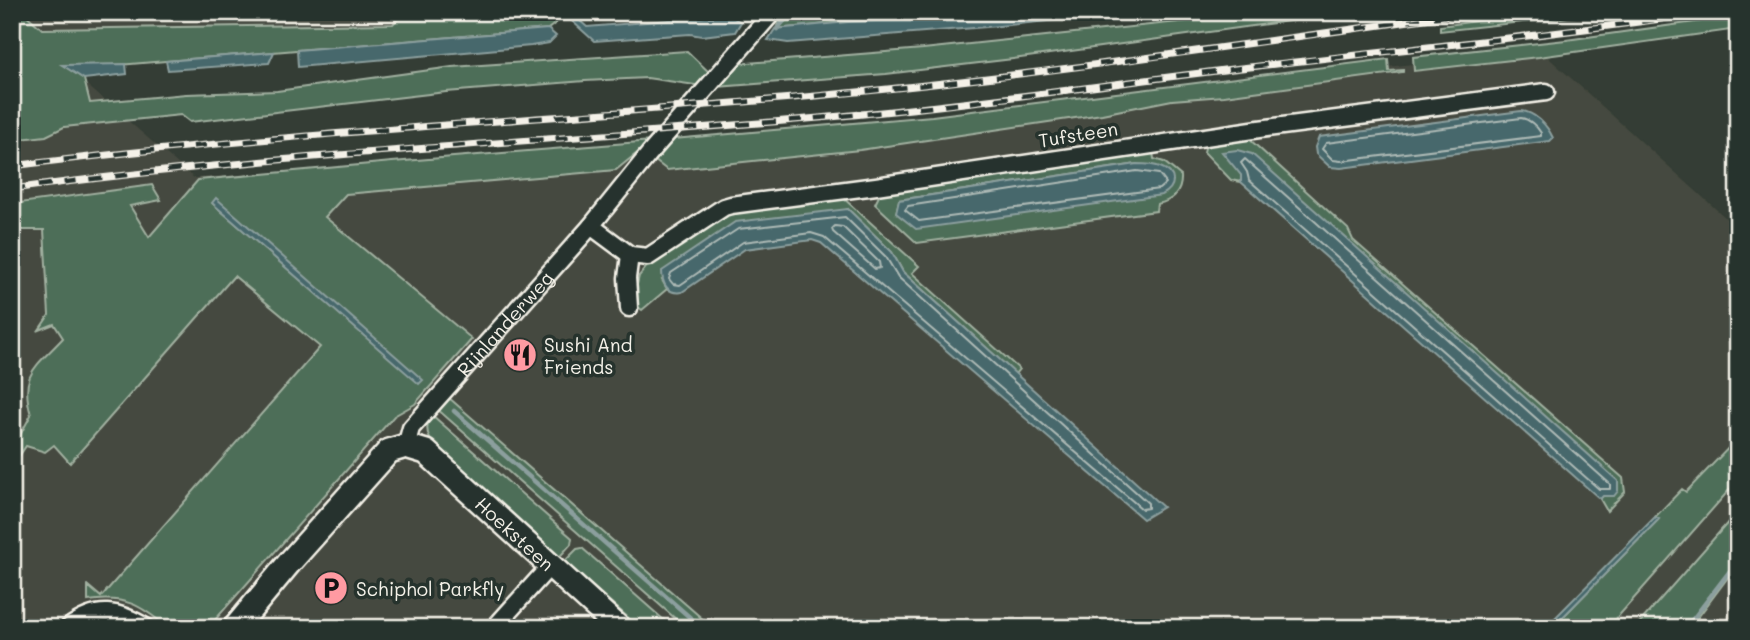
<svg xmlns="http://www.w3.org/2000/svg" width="1750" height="640" font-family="Mali,sans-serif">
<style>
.built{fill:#45493f}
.green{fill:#4e6e58;stroke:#a1b0a0;stroke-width:2;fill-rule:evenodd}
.water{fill:#46686c;stroke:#8c9f9e;stroke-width:2}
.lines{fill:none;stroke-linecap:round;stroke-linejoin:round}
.shore{stroke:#aebab6;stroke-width:2}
.stream{stroke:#8c9f9e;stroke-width:4.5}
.street-casing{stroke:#f4f1e8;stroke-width:21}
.secondary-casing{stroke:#f4f1e8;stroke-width:28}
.street{stroke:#26332d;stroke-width:16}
.secondary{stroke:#26332d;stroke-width:23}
.rail-casing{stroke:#f4f1e8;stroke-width:7}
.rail{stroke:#26332d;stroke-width:4.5;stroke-dasharray:13;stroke-linecap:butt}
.labels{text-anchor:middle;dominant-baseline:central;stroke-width:7;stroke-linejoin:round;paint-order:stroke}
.street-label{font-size:19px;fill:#f4f1e8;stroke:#26332d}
.poi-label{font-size:19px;fill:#f4f1e8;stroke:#26332d;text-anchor:start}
</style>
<rect width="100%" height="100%" fill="#343d35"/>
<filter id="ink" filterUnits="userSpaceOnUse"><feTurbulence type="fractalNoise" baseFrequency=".0143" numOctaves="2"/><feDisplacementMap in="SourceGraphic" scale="14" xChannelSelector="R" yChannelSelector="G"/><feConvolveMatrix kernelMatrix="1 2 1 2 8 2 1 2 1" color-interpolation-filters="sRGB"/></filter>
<g filter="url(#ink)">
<path class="built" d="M23 12H404L393 24 41 29Z
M12 20 194 178 655 148 1178 93 1404 65 1541 51 1738 229V628H12Z"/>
<path class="green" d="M12 12H23L42 29 393 24 404 12H562L566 15 548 29 166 61 107 66 63 65 84 79 90 103 186 94 277 91 452 67 687 51 712 75 702 86 647 78 585 81 446 92 190 122 181 115 64 127 46 136 12 140Z
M782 12H967L991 17 848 22 776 29Z
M1273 12H1355L1013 59 886 74 716 87 735 64 923 49Z
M1538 12H1613L1440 31V26L1513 16 1514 18Z
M1738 16V29L1539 57 1414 71 1413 57 1566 40Z
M1388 59 1389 71 1403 70V72L1224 96 1172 100 1102 114 860 150 667 170 654 160 673 139 932 116Z
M1247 137 1348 229 1353 240 1623 478 1625 492 1607 511 1600 499 1603 496 1241 175V182L1231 180 1204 152 1206 143Z
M652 141 616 170 346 194 325 217 472 339 415 404 394 416 208 628H168C141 605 124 595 88 601V586L101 597 320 347 234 276 70 463 54 445 45 452 26 446 12 467V450L31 415C19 373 36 367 63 338L54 324 39 330 49 315 44 230H12V204L152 185 161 200 130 206 149 237 198 180 392 162ZM212 203 422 380 419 383Z
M1153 151 1154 159 1164 162 1181 176C1182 193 1173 201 1157 204L1156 211 917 243 875 204 881 192ZM1137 164 896 213 899 200Z
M842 197 919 266 912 273 1019 369 1015 374 903 272 892 252 848 209 662 280 667 289 642 310 638 307 635 293 639 276 648 265 724 215Z
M448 397 713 628H686L436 408Z
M432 415 572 538 571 544 555 562 527 528 453 461 451 462C438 449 418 435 432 415Z
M1738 438V480L1608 628H1552L1658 520 1655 517 1682 489 1686 492Z
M1738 511V564L1690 628H1635Z
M582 548 673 628H640L581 576 576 581 560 566 577 549Z"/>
<path class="water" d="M562 12H570L587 27 706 17H732L741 22 735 32 702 36 690 34 594 41Z
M1041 12H1137L999 26 788 43 768 40 775 29 848 22 991 17Z
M548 29 556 36 549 43 531 46 298 67 297 50Z
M274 52 269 63 168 70 166 61Z
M126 64 127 74 84 79 62 65Z
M1521 111C1535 112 1547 125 1553 138L1550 141 1341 168 1330 167 1316 154 1315 147 1319 137Z
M1237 150 1252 154 1618 481V491L1614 496H1603L1600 499 1241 182V175L1222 152Z
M1137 164C1144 164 1153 164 1160 167 1177 173 1177 187 1162 195L916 229 896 213 899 200Z
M216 198 423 380 419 384 212 203Z
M848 209 892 252 903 272 1163 507 1143 519 821 243 812 240 745 249 682 292C668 295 662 284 662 271L735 222Z
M1655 517 1659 519 1552 628H1545Z"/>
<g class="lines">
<path class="shore" d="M1010 12 1014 18 1077 12
M1521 118C1529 119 1537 126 1541 133V136L1341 161 1333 160 1322 149 1326 143Z
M1245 159 1610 484V489H1599L1249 180 1247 172 1241 163Z
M1137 171 1159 174 1166 183 1159 189 919 221 905 210 908 206Z
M845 217 886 257 898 277 1148 503V508L1142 509 824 237 811 233 743 242 680 285 673 284 669 279 671 273 738 229Z
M835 226 843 227 879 262 880 268 875 269 833 232 832 229Z"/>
<path class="stream" d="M777 29 792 12
M454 411 702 628
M1686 628 1729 572"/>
<g class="street-casing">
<g id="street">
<path d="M591 226 630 255 648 257 724 207 731 205 876 186 1259 129 1546 92"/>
<path d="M629 308 627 278 630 255"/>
<path id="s1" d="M406 446 411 428 591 226 649 154 773 12"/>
<path d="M68 628C97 606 118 610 147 628"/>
<path d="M494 628 550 566"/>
</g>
</g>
<g class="secondary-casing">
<g id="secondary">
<path id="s2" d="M235 628 289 563 389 451 406 446 426 452 619 628"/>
</g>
</g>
<use href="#street" class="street"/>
<use href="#secondary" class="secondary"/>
<g class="rail-casing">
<path id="rail" d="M12 166C286 132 562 119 837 94 1051 74 1263 41 1475 12
M12 189C287 152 565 141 841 116 978 104 1113 83 1250 67 1403 49 1557 35 1709 12"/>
</g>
<use href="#rail" class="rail"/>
</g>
</g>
<defs>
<g id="restaurant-disc" transform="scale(1.75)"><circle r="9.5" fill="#ff9aa2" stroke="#26332d"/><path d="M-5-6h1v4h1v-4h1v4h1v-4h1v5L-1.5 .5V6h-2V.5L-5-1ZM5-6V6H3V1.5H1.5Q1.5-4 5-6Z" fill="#111"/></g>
<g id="parking-disc" transform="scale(1.75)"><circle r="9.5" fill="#ff9aa2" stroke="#26332d"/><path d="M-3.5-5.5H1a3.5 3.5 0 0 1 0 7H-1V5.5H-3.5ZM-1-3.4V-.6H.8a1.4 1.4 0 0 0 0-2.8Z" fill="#111"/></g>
</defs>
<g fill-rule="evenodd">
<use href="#restaurant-disc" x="520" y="355"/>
<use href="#parking-disc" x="331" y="588"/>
</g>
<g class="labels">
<g class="street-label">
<text transform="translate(1078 134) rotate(-9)">Tufsteen</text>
<text stroke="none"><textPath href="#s1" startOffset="159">Rijnlanderweg</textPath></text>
<text stroke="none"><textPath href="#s2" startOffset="394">Hoeksteen</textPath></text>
</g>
<g class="poi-label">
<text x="544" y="344">Sushi And<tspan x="544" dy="22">Friends</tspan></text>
<text x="356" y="588">Schiphol Parkfly</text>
</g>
</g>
<rect width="1750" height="640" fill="none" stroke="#26332d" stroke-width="42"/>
<rect x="21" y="21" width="1708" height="598" fill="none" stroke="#f4f1e8" stroke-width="2.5" filter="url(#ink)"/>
</svg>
